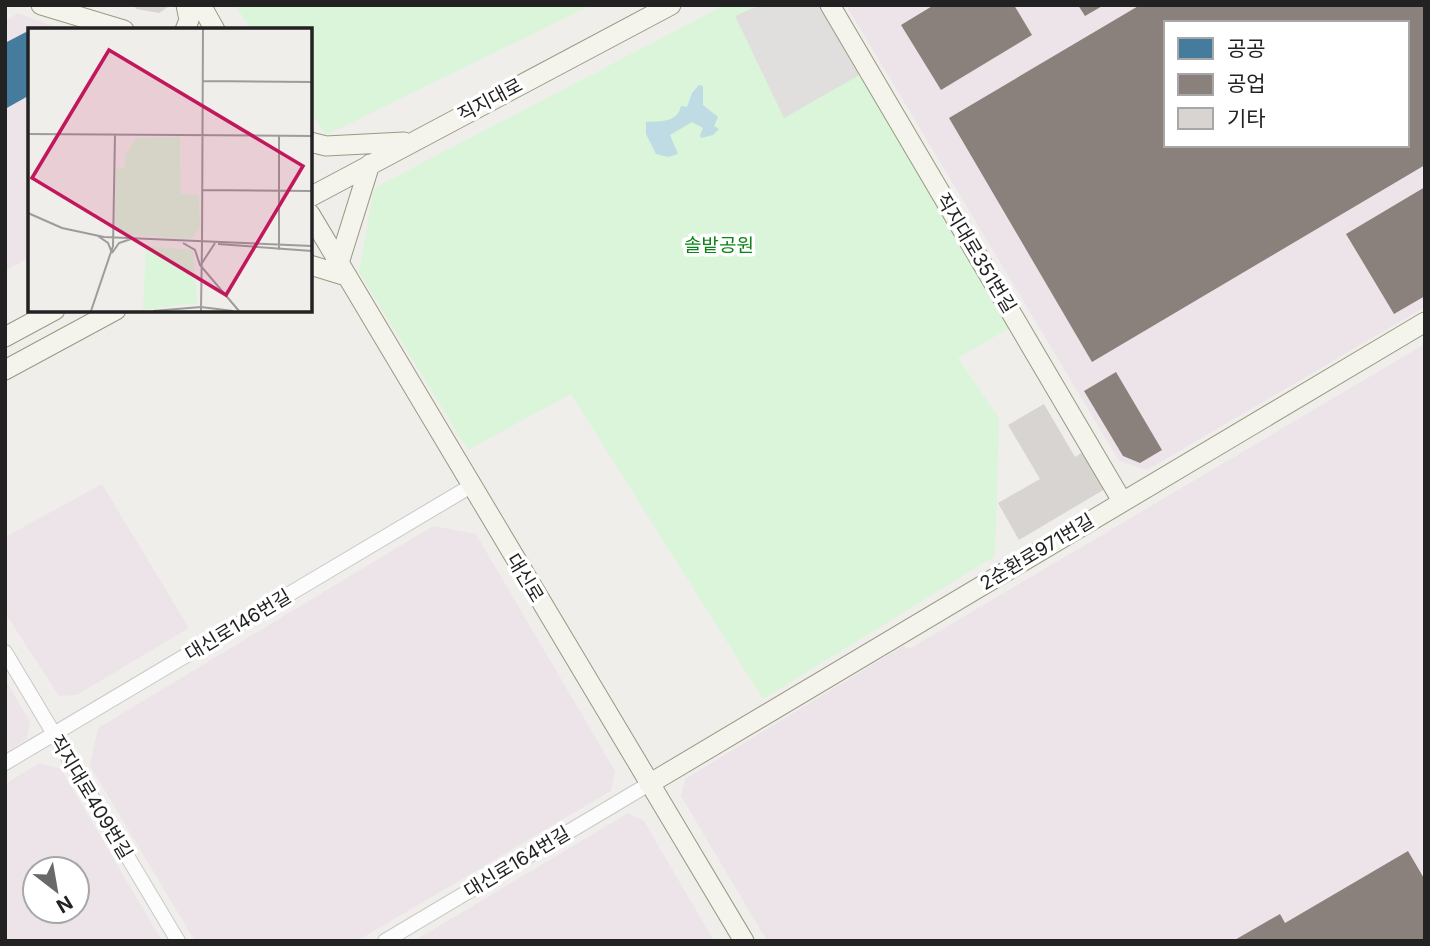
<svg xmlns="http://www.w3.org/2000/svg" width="1430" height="946" font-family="Inter,'Noto Sans KR',sans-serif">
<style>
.industrial{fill:#ede4e9;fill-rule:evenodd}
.park{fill:#daf5da}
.parking{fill:#e0dfde}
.water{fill:#bfdbe3}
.public{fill:#457b9d}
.industry{fill:#8a817c;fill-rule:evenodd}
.building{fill:#d7d4d2}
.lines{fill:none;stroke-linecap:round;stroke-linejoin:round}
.street-casing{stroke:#c9c8c7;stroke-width:16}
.secondary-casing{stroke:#999a82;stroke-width:21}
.street{stroke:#fdfcfc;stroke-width:14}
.secondary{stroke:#f4f4ed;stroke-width:19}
.labels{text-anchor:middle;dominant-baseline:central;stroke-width:7;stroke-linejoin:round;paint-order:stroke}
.street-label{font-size:19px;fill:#222;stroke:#fff}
.park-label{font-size:19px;fill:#0c8416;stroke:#fff}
.inset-road{fill:none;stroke:#9e9c9b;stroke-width:2}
.view{fill:#c2185b;fill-opacity:0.15;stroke:#c2185b;stroke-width:3.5}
.inset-edge{fill:none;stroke:#222;stroke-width:3.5}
</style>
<rect width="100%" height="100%" fill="#f0eeeb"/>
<path class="industrial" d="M846 5H1425V307L1147 470 1119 461ZM1166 23H1407V145H1166Z
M18 13 64 30H30V257L5 271V21Z
M1425 344V941H767L681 796 685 779 903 646 909 649Z
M102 484 189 628 77 695 59 696 5 613V537Z
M433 526 476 534 615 771 611 791 357 941H195L90 766 98 728Z
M5 679 30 722 27 739 5 753Z
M39 763 61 769 162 941H5V784ZM35 869H77V911H35Z
M628 813 644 821 714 941H414Z"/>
<path class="park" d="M235 5H592L326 135 310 112V30H252Z
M725 5H821L1011 327 958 358 999 418 995 556 763 699 571 394 468 450 359 272 374 188Z"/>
<path class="parking" d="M760 5H820L861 74 784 118 735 16Z"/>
<path class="water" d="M699 85 703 86V105L718 117 714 126 719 129 713 135 701 138 700 135 703 128 692 122 670 135 678 154 668 157 656 154 646 134V122C661 121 677 123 681 106L687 107 692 93Z"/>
<path class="public" d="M26 32 30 39V95L5 109V43Z"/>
<path class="industry" d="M934 5H1014L1032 35 941 90 901 25Z
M1078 5H1104L1085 16Z
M1140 5H1425V165L1092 362 949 118ZM1166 23H1407V145H1166Z
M1425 187V296L1394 314 1346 234Z
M1116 372 1162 450 1140 463 1123 456 1084 391Z
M1408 851 1425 880V941H1233L1280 914 1285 923Z"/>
<path class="building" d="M134 5H171L159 13 136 9Z
M1044 404 1075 457 1083 452 1105 489 1019 540 998 503 1040 479 1008 425Z"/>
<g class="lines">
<g class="street-casing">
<path id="street" d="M5 652 178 941
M5 763 471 486
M385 941 649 784"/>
</g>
<g class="secondary-casing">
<path id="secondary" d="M41 5 124 30
M201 5 215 30
M830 5 1122 501
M185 30 189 20 186 5
M310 142 326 146 404 142
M310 197 671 5
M310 214 744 941
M339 263 370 164
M310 265 346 276
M5 337 55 310
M5 370 116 310
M649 784 1425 322"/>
</g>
<use href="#street" class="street"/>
<use href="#secondary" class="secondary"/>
</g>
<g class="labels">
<g class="street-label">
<text transform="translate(490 100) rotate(-28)">직지대로</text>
<text transform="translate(976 253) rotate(59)">직지대로351번길</text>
<text transform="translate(1037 552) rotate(-31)">2순환로971번길</text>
<text transform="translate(525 578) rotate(59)">대신로</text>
<text transform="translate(238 625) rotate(-31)">대신로146번길</text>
<text transform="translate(91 797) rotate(59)">직지대로409번길</text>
<text transform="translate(517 862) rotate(-31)">대신로164번길</text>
</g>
<g class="park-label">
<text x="719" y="245">솔밭공원</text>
</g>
</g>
<g transform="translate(28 28)">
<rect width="284" height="284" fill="#f0eeeb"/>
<path d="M152 109 153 166 171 167 172 200 163 211 94 206 87 200 88 140H97V128L108 110ZM118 218 165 222 169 275 115 282Z" fill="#daf5da"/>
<path class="inset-road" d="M174 53 284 54M0 106 284 108M174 162 284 163M0 185 34 200 76 209 284 218M70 208 80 215 84 225M155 215 167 222 172 237 211 283M174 215 175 0M190 216 284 223M251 222V108M84 225 91 215 103 211M174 235 187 215M63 283 85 218 87 107M125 283 173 279 205 283M173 283 174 215"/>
<path class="view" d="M81 22 275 138 198 267 4 150Z"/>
<rect width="284" height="284" class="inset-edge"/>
</g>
<rect width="1430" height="946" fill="none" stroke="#222222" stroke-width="14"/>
<rect x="1164" y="21" width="245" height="126" fill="#ffffff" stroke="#a7a7a7" stroke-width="2"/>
<rect x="1178" y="38" width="35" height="21" fill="#457b9d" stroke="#a7a7a7" stroke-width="2"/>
<text x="1227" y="56" font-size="21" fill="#222222">공공</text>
<rect x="1178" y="74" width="35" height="21" fill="#8a817c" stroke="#a7a7a7" stroke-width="2"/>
<text x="1227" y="91" font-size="21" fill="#222222">공업</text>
<rect x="1178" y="108" width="35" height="21" fill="#d7d4d2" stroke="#a7a7a7" stroke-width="2"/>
<text x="1227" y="126" font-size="21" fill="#222222">기타</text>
<g transform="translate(56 890) rotate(149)"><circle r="33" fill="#ffffff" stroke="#a7a7a7" stroke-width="2"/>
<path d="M0-5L12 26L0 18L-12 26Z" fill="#6a6968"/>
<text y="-10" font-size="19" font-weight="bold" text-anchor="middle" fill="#222222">N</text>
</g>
</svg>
